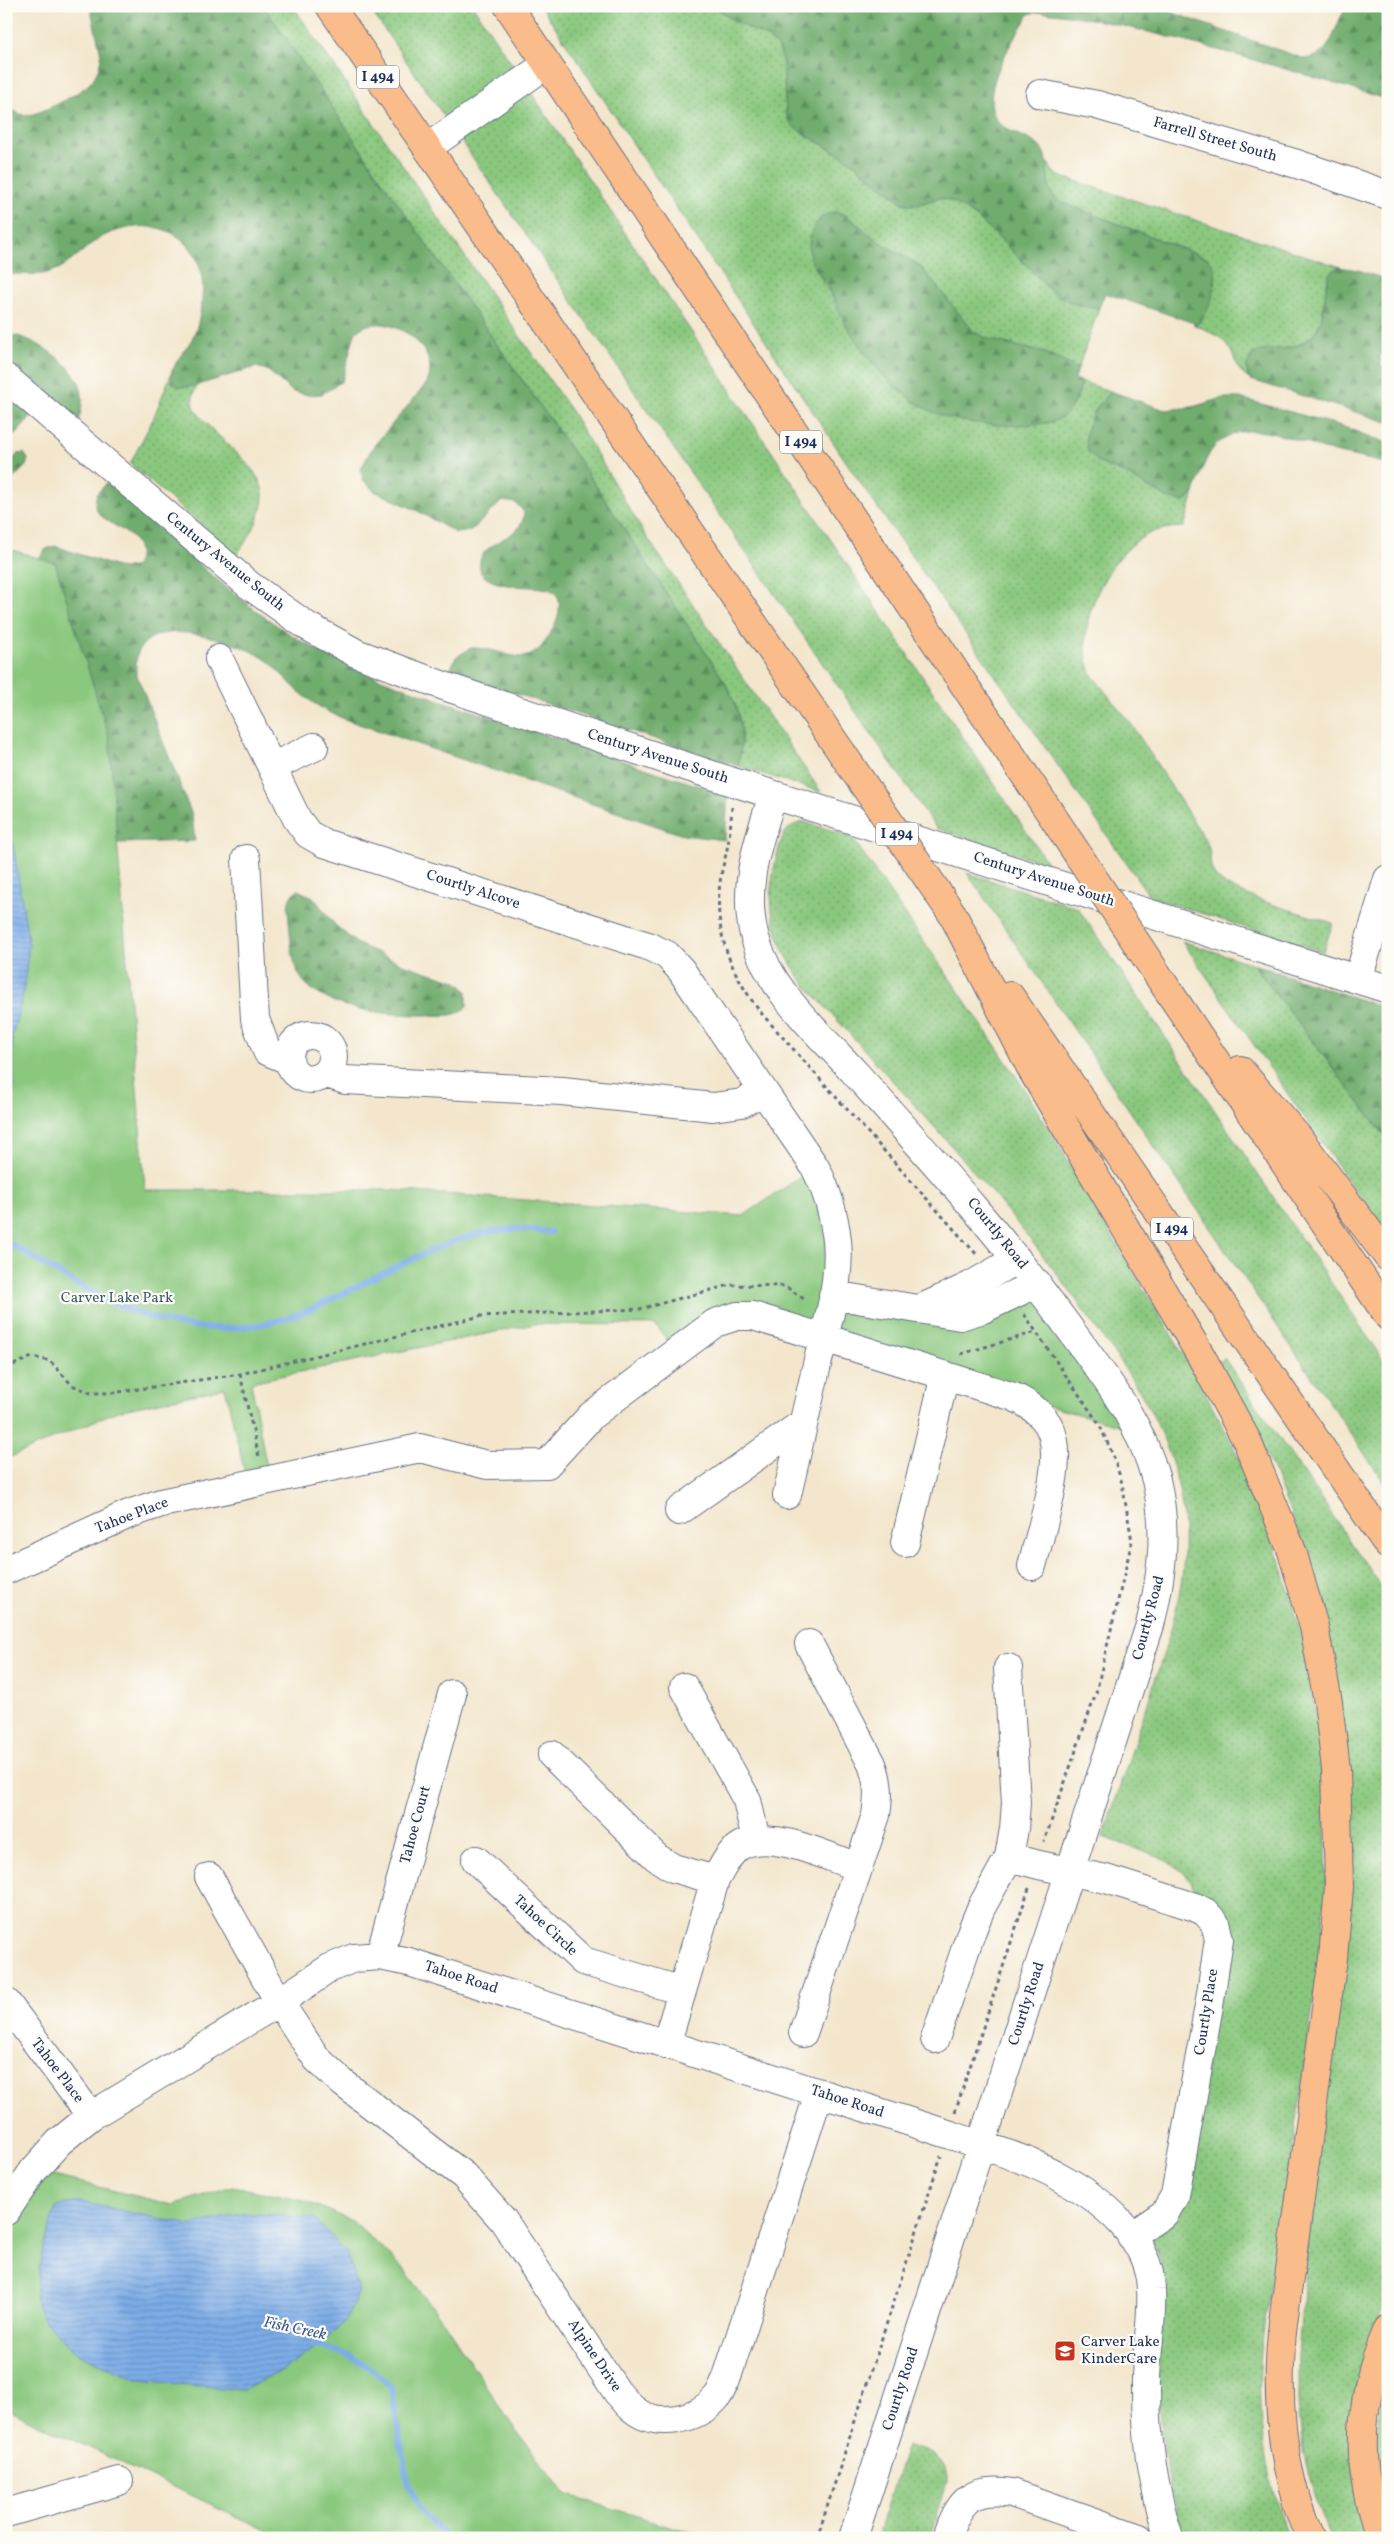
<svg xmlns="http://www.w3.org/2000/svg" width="1394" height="2544" font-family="Vollkorn,serif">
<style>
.grass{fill:url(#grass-dots);stroke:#527c6e}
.forest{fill:url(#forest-firs);stroke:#456e66}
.park{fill:#8ac87e;stroke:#527c6e}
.water{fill:url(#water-rules);stroke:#4c6ea2}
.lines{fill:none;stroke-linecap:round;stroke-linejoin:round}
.stream{stroke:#7cace7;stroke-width:6}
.minor-casing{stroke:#676f84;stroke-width:30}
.highway-casing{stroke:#676f84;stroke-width:30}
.path{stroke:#676f84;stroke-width:3;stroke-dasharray:4 4;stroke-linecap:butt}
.minor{stroke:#fff;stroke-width:28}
.highway{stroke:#fabc8b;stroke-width:28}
.highway-bridge-casing{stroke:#676f84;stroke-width:30;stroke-linecap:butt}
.highway-bridge{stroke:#fabc8b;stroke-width:28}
.labels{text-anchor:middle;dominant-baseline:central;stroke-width:4.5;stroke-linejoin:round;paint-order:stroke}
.shield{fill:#fdfcf7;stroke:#5f6c8c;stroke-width:1}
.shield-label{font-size:14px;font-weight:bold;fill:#1b2f5e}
.street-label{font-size:15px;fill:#1b2f5e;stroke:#fdfcf7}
.park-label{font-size:15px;fill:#3c5d68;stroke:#fdfcf7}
.poi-label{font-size:15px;fill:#1b2f5e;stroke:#fdfcf7;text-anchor:start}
.water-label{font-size:16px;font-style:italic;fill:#3d5b8e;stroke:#fdfcf7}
</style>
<defs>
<pattern id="grass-dots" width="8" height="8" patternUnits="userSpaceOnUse" patternTransform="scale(1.25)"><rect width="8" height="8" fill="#8ac87e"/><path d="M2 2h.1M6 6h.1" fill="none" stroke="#70a36a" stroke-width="1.8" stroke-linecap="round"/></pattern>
<pattern id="forest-firs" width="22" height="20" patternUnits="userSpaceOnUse" patternTransform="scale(1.25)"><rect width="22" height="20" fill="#6fac6d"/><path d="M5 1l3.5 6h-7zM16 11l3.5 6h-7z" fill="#5a8c5d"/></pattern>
<pattern id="water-rules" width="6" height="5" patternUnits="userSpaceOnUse" patternTransform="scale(1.25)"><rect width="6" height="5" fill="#7cace7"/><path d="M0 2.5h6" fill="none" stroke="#658cbe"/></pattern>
</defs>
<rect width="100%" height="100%" fill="#fdfcf7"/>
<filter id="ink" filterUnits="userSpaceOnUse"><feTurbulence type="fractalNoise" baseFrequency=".02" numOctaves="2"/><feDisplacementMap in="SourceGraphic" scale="10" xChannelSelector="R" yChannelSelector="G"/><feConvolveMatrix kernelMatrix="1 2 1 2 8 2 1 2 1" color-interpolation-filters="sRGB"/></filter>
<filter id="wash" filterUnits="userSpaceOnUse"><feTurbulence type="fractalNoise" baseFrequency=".0096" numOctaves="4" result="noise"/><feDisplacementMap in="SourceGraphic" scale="20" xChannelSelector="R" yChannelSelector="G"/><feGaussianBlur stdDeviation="1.12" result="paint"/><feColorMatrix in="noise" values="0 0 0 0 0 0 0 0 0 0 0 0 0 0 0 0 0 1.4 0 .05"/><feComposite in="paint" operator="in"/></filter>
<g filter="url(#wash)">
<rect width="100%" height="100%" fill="#f3e6cc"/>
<path class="grass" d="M264 6H293L571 411 644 533 821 792 738 766C745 730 741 715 725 682L580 462 382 181Z
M368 6H473L1048 864 936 828Z
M541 6H714L734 21 767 37 778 46 783 63 786 113 804 134 849 160 903 203C923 211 933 191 954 202 984 217 1008 247 1031 270 1038 277 1045 287 1052 292 1066 302 1083 306 1099 308L1078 369 1049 354 988 339 974 332 920 266 878 241 846 215 835 212 822 216 813 229 809 246 813 264 862 348 883 375 901 392 939 413 964 420 986 424H1031L1048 423 1076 400 1083 382 1110 391 1094 412 1098 462 1128 475 1167 498H1190L1195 490 1184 527C1168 527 1153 530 1140 539 1102 565 1072 632 1092 675L1132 725 1206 841C1213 853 1207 866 1216 877 1227 893 1310 916 1333 923L1323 952 1150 897 861 484Z
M1045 157 1053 172 1059 176 1341 267 1329 274C1325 288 1325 302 1322 316 1316 349 1281 349 1253 354 1247 361 1244 372 1251 380 1234 371 1237 358 1227 345 1220 335 1205 329 1194 325L1200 322C1210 303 1223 277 1207 258L1058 201 1049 190Z
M173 369 171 373 195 386 198 385C194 390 192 396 193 403 198 427 260 461 263 493 264 514 249 539 236 555L130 464 153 419Z
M804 822 851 836C906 917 964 997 1018 1079 1054 1136 1088 1195 1122 1253 1164 1324 1211 1395 1244 1470 1303 1599 1330 1741 1326 1882 1324 1938 1315 1993 1307 2047 1299 2105 1291 2163 1283 2221 1278 2254 1270 2287 1265 2321 1253 2394 1261 2469 1289 2538H1182L1163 2453 1158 2382 1164 2285 1161 2264 1153 2238 1227 1949 1196 1897 1191 1881 1183 1871 1161 1858 1103 1837C1119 1790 1134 1743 1150 1696 1165 1648 1183 1601 1184 1551 1186 1512 1177 1471 1162 1435 1145 1394 1117 1357 1091 1321 1008 1201 905 1096 808 988 773 945 763 905 778 851 782 836 787 824 804 822Z
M967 873 1078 908 1388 1367V1488Z
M1182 941 1253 964 1388 1140V1239Z
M1224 1358 1388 1596V2300L1374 2330 1368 2538H1330L1314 2497 1303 2450 1298 2401V2357L1305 2262 1352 1855 1349 1774 1301 1539 1269 1460 1218 1362Z
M1388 2372V2513C1374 2465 1374 2420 1388 2372Z
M907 2445C927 2452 948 2456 947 2482L931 2538H877Z"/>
<path class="forest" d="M90 6H264L382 181 580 462 725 682C741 715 745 730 738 766L449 672 456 657 471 648C511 647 529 680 555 624 559 615 562 603 556 594 548 581 498 594 481 573 470 540 526 542 524 512L516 503 502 501 471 531 456 533 416 510 374 491 363 480 361 469 372 448 427 383C444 347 383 305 355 333L342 381 322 394 309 395 293 392 267 370 256 367 195 386 179 387 172 382C169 366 185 352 192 339 197 328 200 317 201 306 212 243 164 211 108 234 86 243 74 264 51 272 36 277 21 272 6 275V104C11 109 18 115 26 115 38 116 83 92 91 82 97 75 101 63 101 54Z
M714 6H1153L1305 59C1335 56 1332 25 1348 6H1388V100C1338 84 1062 0 1029 14 1013 41 970 102 1004 127 1016 136 1035 138 1043 151 1052 168 1042 187 1058 201L1207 258C1211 262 1214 266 1215 272 1217 285 1208 322 1194 325V323L1105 293 1099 308 1074 304 1052 292 1005 243 976 217 954 202 939 197 918 205 903 203 849 160 795 128 788 120 786 113 783 63 778 46 767 37 734 21Z
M835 212 846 215 878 241 920 266 974 332 988 339 1049 354 1078 369 1075 379 1082 382C1069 422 1059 424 1018 425 986 426 945 422 918 404 906 396 894 386 883 375 866 356 849 333 838 309 835 303 833 295 829 288 823 277 813 269 810 256 806 238 815 214 835 212Z
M1338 267 1358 270 1388 280V325L1380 357 1381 365 1388 371V422L1251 380 1248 377 1247 364 1253 354C1265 348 1279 350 1292 347 1328 339 1322 303 1329 274Z
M6 335C29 333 72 363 80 385 84 396 82 408 79 419L6 361Z
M1110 391 1165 410 1192 407 1223 398H1240L1338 425 1388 443V464C1369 459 1350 456 1331 451 1298 442 1244 414 1215 446 1202 460 1201 482 1190 498L1185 502 1167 498 1128 475 1098 462 1088 452C1080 427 1096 410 1110 391Z
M6 395 31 416 19 431 6 442Z
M24 453 28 459 26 466 6 486V465L18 454Z
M107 483C167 534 224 592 290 634 356 676 433 697 506 722 580 746 654 772 728 795L725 840 683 835 347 720C326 712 308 701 292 685 282 676 274 664 262 657 230 638 130 606 136 673L192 815 195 841 117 843 109 737 55 563 39 558 46 549 55 546 123 569 136 566C152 533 105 528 96 509 94 504 96 498 97 493Z
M298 890 313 897 336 926 358 944 405 965 456 981 467 991V1006C458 1018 441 1015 428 1015 390 1015 332 1012 305 983 291 968 291 940 289 921 288 910 286 895 298 890Z
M1253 964 1388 1009V1140Z"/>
<path class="park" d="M6 548 55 563 109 737 145 1190H390L743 1216 815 1167 834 1295 922 1308 1037 1283 1137 1430 1014 1397 753 1316 677 1352 655 1325 535 1324 251 1382 269 1479 247 1483 225 1388 118 1411 6 1459Z
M33 2171 173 2205 232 2186 305 2201 352 2221 400 2265 444 2322 512 2425 565 2494 709 2538H283L6 2409V2189Z"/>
<path class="water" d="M6 814 9 819 29 945 23 994 12 1037 14 1087 11 1114 6 1126Z
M80 2202 191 2225 246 2213 313 2218 346 2252 359 2291 345 2322 318 2346 281 2372 243 2390 139 2380 77 2353 44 2321 35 2298 41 2257 56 2206Z"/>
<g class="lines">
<path class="stream" d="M6 1241C95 1296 173 1351 283 1319 318 1309 352 1288 386 1272 425 1253 468 1230 514 1229 526 1229 539 1231 551 1232
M311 2345C341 2350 373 2364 391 2388L408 2485 423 2513 447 2538"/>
</g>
</g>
<g filter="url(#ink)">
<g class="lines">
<g class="minor-casing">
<path id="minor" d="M1040 94 1097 105 1297 164 1388 195
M427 148 547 64
M6 378 249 585 307 626 356 653 444 686 733 782 1388 989
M219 659 297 819 308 834 324 843 648 946 667 955 681 970 815 1167C827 1190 834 1214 837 1240 841 1280 828 1322 818 1360 808 1405 797 1450 787 1495
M272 767 314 747
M773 795C758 842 741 888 755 938 770 992 819 1033 856 1074 932 1159 1008 1243 1075 1336 1108 1381 1142 1425 1156 1480 1168 1531 1162 1575 1150 1625L853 2538
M246 859 255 1019 267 1051 288 1060
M1358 979 1388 879
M289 1057a22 22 0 1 1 44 0a22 22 0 1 1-44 0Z
M327 1074 345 1080 562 1091 713 1107 742 1103 763 1091
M833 1295 960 1316 983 1309 1037 1283
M922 1308 970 1286 1017 1259
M679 1511 803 1423
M905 1543 945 1375
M6 1570 129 1514 161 1503 420 1448 487 1465 547 1464 592 1415 715 1323 737 1316H753L1014 1397C1030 1404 1049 1418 1053 1437 1062 1469 1040 1532 1032 1566
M684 1687 747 1800 756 1840
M552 1755 656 1857 673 1868 715 1880
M1009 1857 1039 1865 1106 1879 1195 1907 1205 1912 1215 1923 1219 1939 1210 2000 1175 2195 1165 2213 1131 2236
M476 1860 583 1961 682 1991
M209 1877 279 2002 317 2059 343 2083 464 2176 503 2220 617 2392C622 2397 627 2404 633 2409 657 2429 698 2420 717 2397 721 2392 723 2385 726 2380L819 2093
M380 1956 452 1694
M6 2002 91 2116
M803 2033 876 1815C879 1796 879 1783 872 1764L809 1644
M935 2039 972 1930 981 1908 1009 1857 1014 1829 1016 1803 1008 1668
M666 2045 715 1880C722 1869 728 1853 740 1846 770 1828 827 1857 858 1867
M6 2211 33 2171 59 2142 91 2116 279 2002 330 1968 354 1958 380 1956 409 1962 951 2135C987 2148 1027 2158 1060 2177 1102 2200 1150 2238 1151 2290 1153 2323 1145 2356 1146 2388 1146 2438 1154 2490 1169 2538
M6 2513 119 2481
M947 2538C958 2501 972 2486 1012 2493L1139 2538"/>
</g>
<g class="highway-casing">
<path id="highway" d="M330 6 842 753
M508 6 1055 820
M953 915 1032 1070 1201 1356 1247 1441 1292 1551 1314 1627 1328 1702 1336 1769 1339 1887 1333 1958 1283 2322C1275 2396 1280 2469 1310 2538
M1163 983 1388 1316
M1010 996 1388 1545
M1240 1070 1298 1137 1388 1257
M1381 2538C1354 2468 1358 2397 1388 2329"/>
</g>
<path class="path" d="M732 807C731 821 730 835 727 849 725 860 721 871 720 883 713 932 732 976 762 1014L977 1255
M1024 1314 1099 1424 1113 1455 1122 1483 1132 1541 1096 1693 1044 1842
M961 1354 1036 1332
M6 1368 32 1357 50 1361 72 1385 91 1393H112L240 1374 481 1316 640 1309 730 1285 785 1286 807 1301
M240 1374 259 1457
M955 2112 1029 1888
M817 2538 941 2156"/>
<use href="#minor" class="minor"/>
<use href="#highway" class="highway"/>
<g class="highway-bridge-casing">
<path id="highway-bridge" d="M842 753 953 915
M1055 820 1163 983"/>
</g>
<use href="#highway-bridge" class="highway-bridge"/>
</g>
</g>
<defs>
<g id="school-square" transform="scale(1.125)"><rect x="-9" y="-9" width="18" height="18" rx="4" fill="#c8321e" stroke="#fdfcf7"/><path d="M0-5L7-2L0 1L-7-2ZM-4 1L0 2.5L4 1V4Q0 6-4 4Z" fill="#fff"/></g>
</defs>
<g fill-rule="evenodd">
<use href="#school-square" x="1065" y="2351"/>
</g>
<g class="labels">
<g class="shield">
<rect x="357" y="65.5" width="42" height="23" rx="4"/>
<rect x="780" y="430.5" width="42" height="23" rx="4"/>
<rect x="876" y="822.5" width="42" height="23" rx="4"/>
<rect x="1151" y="1217.5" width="42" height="23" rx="4"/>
</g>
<g class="shield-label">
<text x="378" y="77">I 494</text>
<text x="801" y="442">I 494</text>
<text x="897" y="834">I 494</text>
<text x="1172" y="1229">I 494</text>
</g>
<g class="street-label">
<text transform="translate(1215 140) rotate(16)">Farrell Street South</text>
<text transform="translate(225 562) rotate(39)">Century Avenue South</text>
<text transform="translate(658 757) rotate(18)">Century Avenue South</text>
<text transform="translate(1044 880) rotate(18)">Century Avenue South</text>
<text transform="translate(473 890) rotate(18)">Courtly Alcove</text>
<text transform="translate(997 1234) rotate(51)">Courtly Road</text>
<text transform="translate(132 1516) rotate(-21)">Tahoe Place</text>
<text transform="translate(1149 1618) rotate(-75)">Courtly Road</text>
<text transform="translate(416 1825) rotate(-75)">Tahoe Court</text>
<text transform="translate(545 1926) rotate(43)">Tahoe Circle</text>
<text transform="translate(461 1978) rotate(18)">Tahoe Road</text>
<text transform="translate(1027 2004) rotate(-72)">Courtly Road</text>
<text transform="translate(1207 2012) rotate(-81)">Courtly Place</text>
<text transform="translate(57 2071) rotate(53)">Tahoe Place</text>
<text transform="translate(847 2102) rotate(18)">Tahoe Road</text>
<text transform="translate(594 2356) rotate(56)">Alpine Drive</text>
<text transform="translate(901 2389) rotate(-72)">Courtly Road</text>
</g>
<g class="park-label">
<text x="117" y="1298">Carver Lake Park</text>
</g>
<g class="poi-label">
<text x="1081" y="2342">Carver Lake<tspan x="1081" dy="17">KinderCare</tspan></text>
</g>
<g class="water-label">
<text transform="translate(295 2329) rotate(12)">Fish Creek</text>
</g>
</g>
<rect width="1394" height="2544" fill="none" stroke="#fdfcf7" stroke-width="25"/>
</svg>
